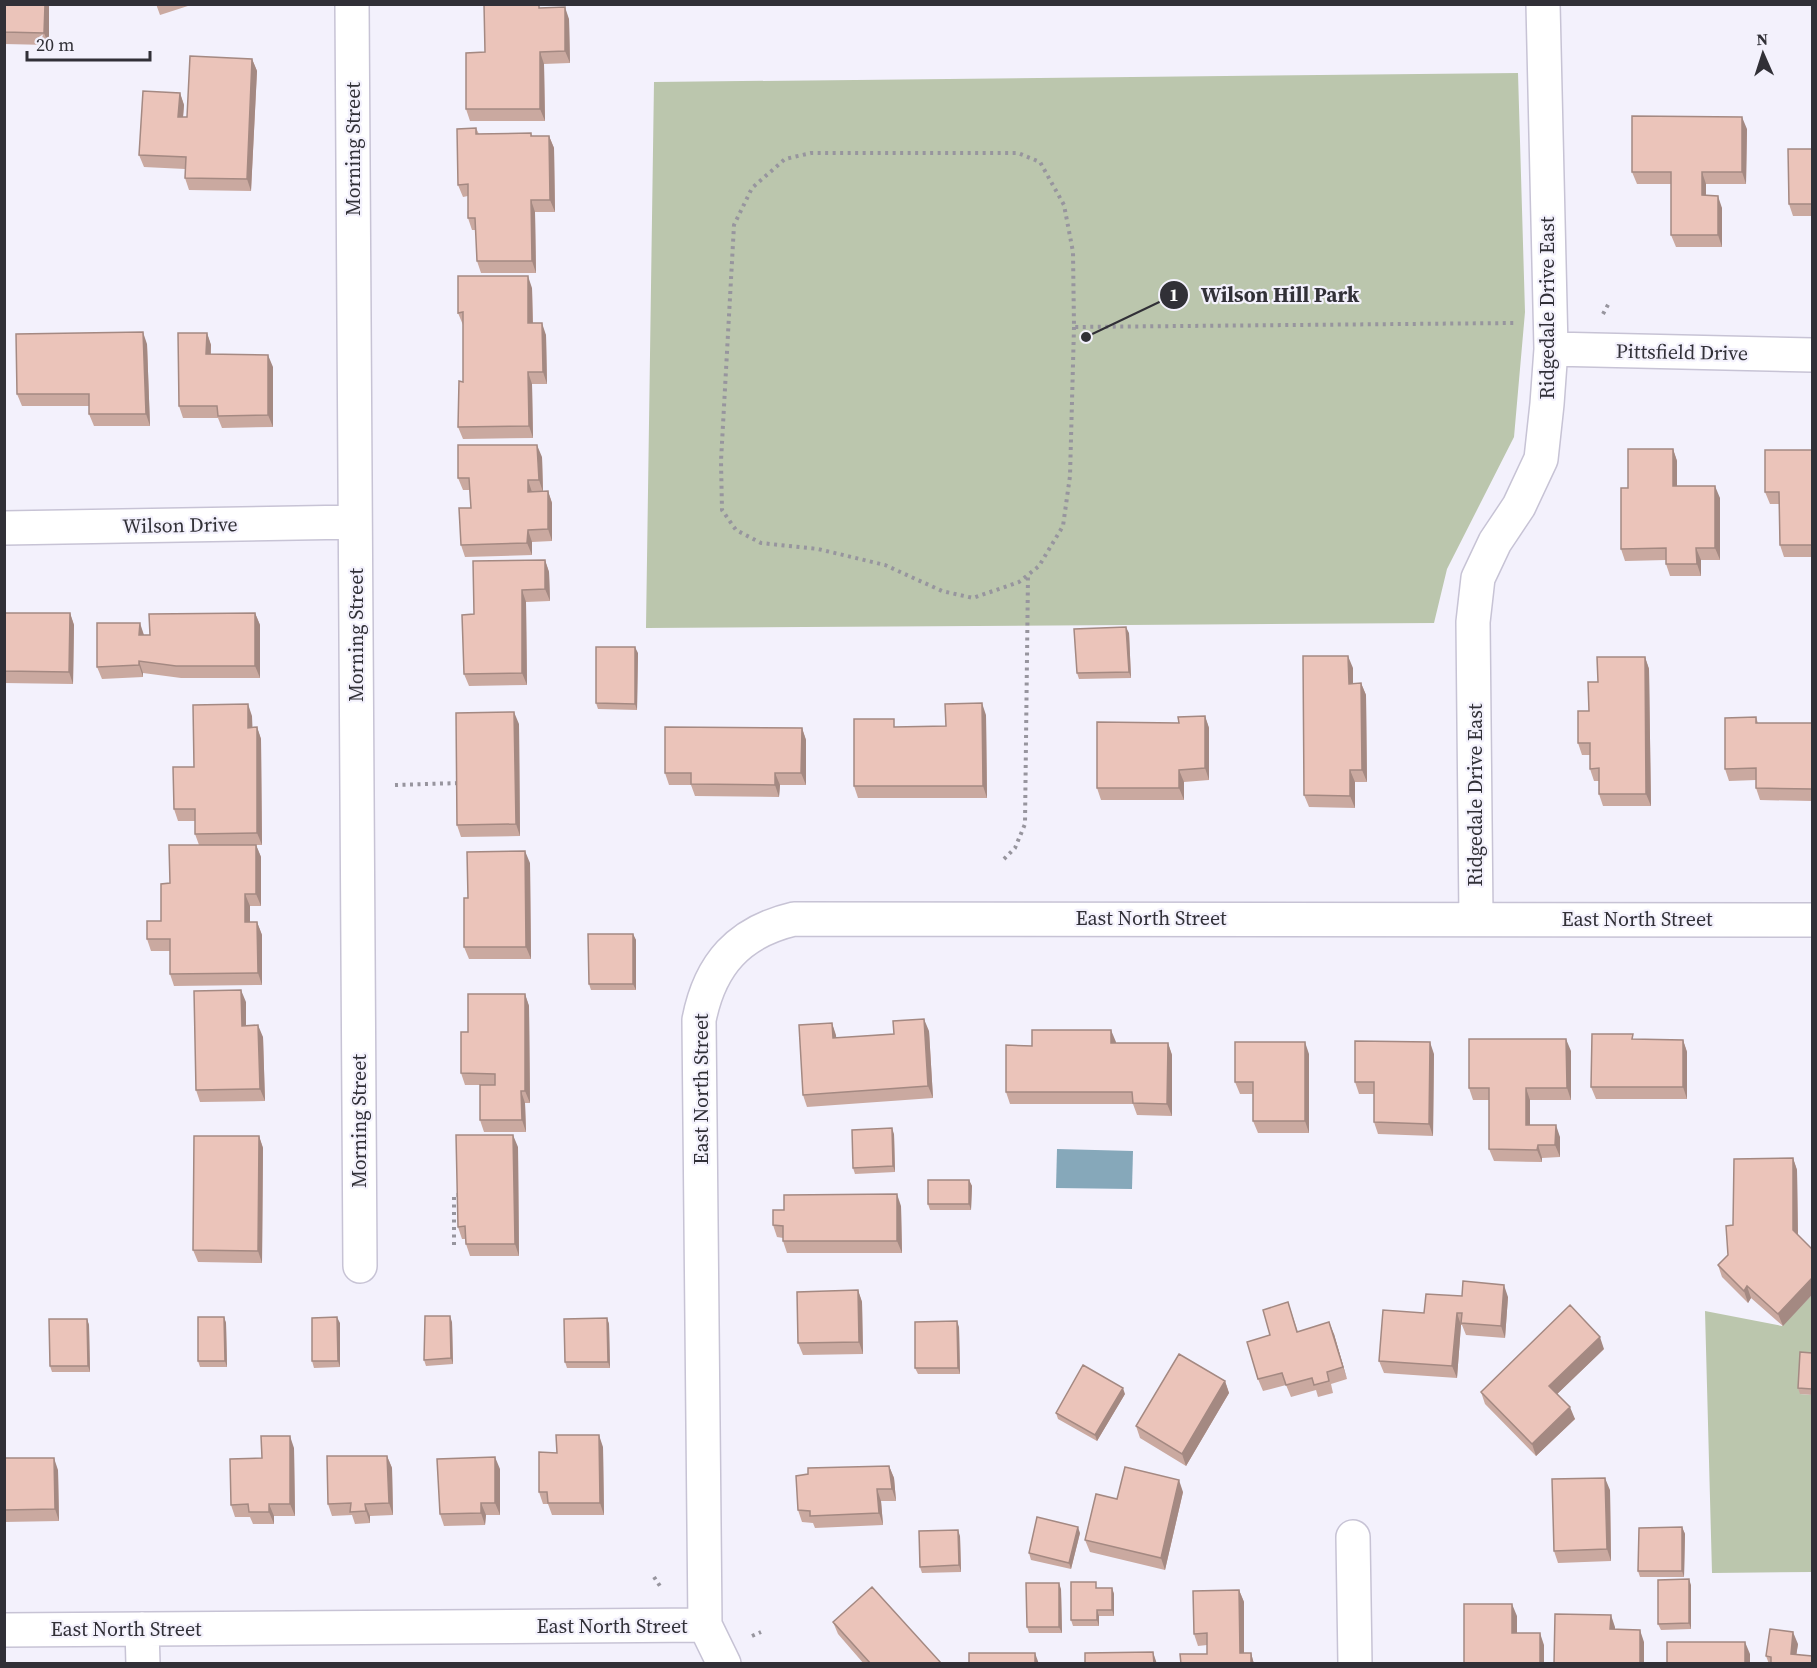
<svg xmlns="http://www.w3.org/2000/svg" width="1817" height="1668" font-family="'Source Serif 4',serif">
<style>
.green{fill:#bbc6ad}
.water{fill:#86a8ba}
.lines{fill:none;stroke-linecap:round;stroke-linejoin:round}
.street-casing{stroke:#c7c3d5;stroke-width:36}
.path{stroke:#97959e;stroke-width:4;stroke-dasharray:3 4.5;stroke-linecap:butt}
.street{stroke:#fff;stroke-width:33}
.wall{fill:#caa9a0}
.shaded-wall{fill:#a48982}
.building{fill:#ebc4ba;stroke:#a48982;stroke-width:1.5}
.labels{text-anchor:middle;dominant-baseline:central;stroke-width:4.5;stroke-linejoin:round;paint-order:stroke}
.street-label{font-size:20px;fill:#313037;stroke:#f3f1fc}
.leader{fill:none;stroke:#313037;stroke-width:2}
.callout-dot{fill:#313037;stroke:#f3f1fc;stroke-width:2}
.mark-label{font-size:18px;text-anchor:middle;font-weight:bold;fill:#fff}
.callout-label{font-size:21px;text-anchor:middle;font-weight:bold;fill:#313037;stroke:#f3f1fc;stroke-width:4.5;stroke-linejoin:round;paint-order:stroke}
</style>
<rect width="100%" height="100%" fill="#f3f1fc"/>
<path class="green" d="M1518 73 1525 312 1514 437 1447 569 1434 623 646 628 654 82Z
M1812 1295V1359L1800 1394 1812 1395V1572L1712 1573 1705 1311 1782 1326Z"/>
<path class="water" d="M1057 1149 1133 1151 1132 1189 1056 1188Z"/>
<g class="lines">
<g class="street-casing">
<path id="street" d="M352 4 360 1266
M1551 349 1812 355
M4 528 355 522
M1476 918 1473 622 1478 578 1495 542 1519 506 1541 459 1547 404 1551 349 1543 4
M1353 1537 1355 1664
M142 1629 143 1664
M4 1630 705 1625
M724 1664 705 1625 699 1020C710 964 739 932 794 919L1812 920"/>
</g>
<path class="path" d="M1603 314 1609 303
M1074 327 1070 476 1063 526 1039 566 1019 582 973 598 942 591 885 565 818 549 761 543 736 530 722 510 721 461 734 225 752 188 785 159 811 153H1018L1040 162 1064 205 1073 252 1074 327 1514 323
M395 785 460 783
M1004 859 1015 848 1025 824 1028 575
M454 1245V1195H460
M654 1577 660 1586
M752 1636 761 1632"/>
<use href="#street" class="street"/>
</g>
<path class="wall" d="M4 4H49V45L4 44Z
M156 4H194L160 15Z
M543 8 569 19 570 63 544 64 545 121H470L466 109 485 52Z
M252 59 257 71 251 191 189 190 185 178V169L144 167 139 155 180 93 184 105 183 117H187Z
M476 128 479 134 531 133 532 136H549L554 148 555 212H535L536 273H481L477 261 476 230H472L468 218V196L463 197 458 185Z
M1747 129 1746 184H1706V195L1722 208V247H1676L1671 235V184H1637L1632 172Z
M1812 149V216H1793L1789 204Z
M532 288 533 323 546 335 547 384H532L533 438 463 439 458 427 463 382V325L458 313Z
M207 333 211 345V354L273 367V427L222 428 218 418H183L179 406Z
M147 344 150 426H94L89 414V406H22L17 394Z
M1673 449 1677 461V486L1720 498V560H1701V576H1670L1666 564V560L1625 561 1621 549 1628 488Z
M1812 450V557H1784L1780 545 1779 504H1770L1765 492Z
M542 457 543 491H548L552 503V541L532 542V555L465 557 461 545 471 508 470 490H463L458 478Z
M545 560 549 572 550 601 526 602 527 685 469 686 464 674 474 614Z
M4 613H70L74 625 73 684 4 683Z
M255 613 260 625V678H181L143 673V677L102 679 97 667 144 635H150Z
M1129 633 1131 678 1079 679 1077 673Z
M638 653 637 710 598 709 596 703Z
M1645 657 1649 669 1651 806H1603L1599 794V781H1594L1590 769V755H1582L1578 743 1598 682Z
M1353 668V684L1361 683 1366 695 1367 782H1355V808L1309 807 1304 795Z
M986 715 987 798H858L854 786 897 727 946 726Z
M252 716V728L257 727 261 739 262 845H256L261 857V906H250V922H257L262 935V985L174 986 170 974V951H151L147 939 161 921 199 845 195 834V821H178L174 809 194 767Z
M1205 716 1209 728V780L1184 782V800H1101L1097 788 1179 723Z
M1756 717 1758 723H1812V801L1760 800 1756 788V780L1729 781 1725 769Z
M519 724 520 836 461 837 457 825Z
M802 728 806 740V785H780L779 797 695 796 691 785H669L665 773Z
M530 863 531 959H469L464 947 468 898Z
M633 934 636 940V990H591L589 984Z
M525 994 529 1006 530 1103H525L526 1132H484L480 1120V1085H465L461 1073 468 1032Z
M246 1002V1026L263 1037 265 1101 200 1102 196 1090Z
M832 1023 836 1038 929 1031 933 1098 807 1107 803 1095Z
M1683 1040 1687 1052V1099H1596L1591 1087Z
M1116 1042V1043H1168L1172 1055V1116L1137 1115 1133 1104H1010L1006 1092 1032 1046Z
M1571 1051V1100H1530V1125L1560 1137V1157L1542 1158V1162L1494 1161 1489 1149V1100H1473L1469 1088Z
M1309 1054V1133H1258L1253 1121V1094H1240L1235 1082Z
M1434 1054 1433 1136 1378 1134 1374 1122V1094H1359L1355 1082Z
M894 1134 895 1172 855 1174 853 1168Z
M259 1136 263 1148 262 1263 198 1262 193 1250Z
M518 1147 519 1256H470L466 1244V1239H462L458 1227Z
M1793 1158 1797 1170 1798 1235 1783 1326 1751 1298 1748 1303 1722 1277 1718 1265 1728 1255 1733 1225Z
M969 1180 972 1186 971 1210H930L928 1204Z
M901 1206 902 1253H787L783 1241V1238L777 1237 773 1225Z
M858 1290 862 1302 863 1354 803 1355 798 1343Z
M1462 1296 1508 1297 1505 1338 1466 1335 1462 1325H1461L1457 1378 1384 1373 1379 1361 1424 1313Z
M1288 1302 1298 1332 1334 1334 1347 1379 1331 1384 1333 1393 1318 1397 1316 1390 1291 1397 1286 1385 1263 1391 1258 1379 1270 1335Z
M224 1317 226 1323 227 1367H200L198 1361Z
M607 1318 609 1324 610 1368H567L565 1362Z
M87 1319 89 1325 90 1372H52L50 1366Z
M452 1322 453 1364 426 1366 424 1360Z
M340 1323V1367L314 1368 312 1361Z
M959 1327 960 1374H918L915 1368Z
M1604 1349 1557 1394 1575 1419 1536 1456 1485 1404 1481 1392Z
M1812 1353V1395L1800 1394 1798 1388Z
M1225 1381 1229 1393 1186 1466 1140 1438 1136 1426Z
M1125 1394 1097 1441 1058 1419 1056 1413Z
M603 1447 604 1515H552L548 1504H543L539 1492 557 1453Z
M294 1448 295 1516H274V1524H253L250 1517H235L231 1505Z
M387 1456 392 1468 393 1515 370 1516V1523L355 1524 352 1515 332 1516 328 1504Z
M4 1458 58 1470 59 1521 4 1522Z
M889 1466 894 1478 896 1501H881L883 1525 815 1528 813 1523 802 1522 798 1510Z
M500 1469V1515H486L485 1525 444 1526 440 1514Z
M1610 1490 1611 1561 1558 1563 1554 1551Z
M1183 1492 1165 1570 1090 1552 1085 1540 1117 1499Z
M1682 1527 1685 1534 1684 1577H1640L1638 1571Z
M1080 1533 1071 1569 1031 1560 1029 1553Z
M960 1536 961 1572 922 1573 920 1567Z
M1691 1585V1629L1661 1630 1658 1624Z
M1098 1588H1112L1114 1594V1616H1099V1626H1073L1071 1620Z
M1061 1589 1062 1633H1029L1027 1627Z
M1239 1590 1244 1602V1653H1251L1254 1664H1181L1207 1654V1645L1198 1646 1194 1634Z
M833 1622 941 1664H864L838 1634Z
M1798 1644 1796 1655 1812 1664H1769L1766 1656Z"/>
<path class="shaded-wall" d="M45 4H49V45L44 33Z
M565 7 569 19 570 63 565 51Z
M540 52 544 64 545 121 540 109Z
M252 59 257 71 251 191 247 179Z
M180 93 184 105 182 129 178 117Z
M1742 117 1747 129 1746 184 1742 172Z
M549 136 554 148 555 212 550 200Z
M1702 172 1706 184V207L1702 195Z
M1718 196 1722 208V247L1718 235Z
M531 200 535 212 536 273 532 261Z
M528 276 532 288 533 335 528 323Z
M542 323 546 335 547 384 543 372Z
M143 332 147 344 150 426 146 414Z
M207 333 211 345 210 366 206 354Z
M268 355 273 367V427L268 415Z
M528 372 532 384 533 438 529 426Z
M537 445 542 457 543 492 539 480Z
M1673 449 1677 461V498L1673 486Z
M528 480 532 492H528Z
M1715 486 1720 498V560L1715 548Z
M548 491 552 503V541L548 529Z
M528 530 532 542V555L527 543Z
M1696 548 1701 560V576L1697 564Z
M545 560 549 572 550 601 545 589Z
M522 590 526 602 527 685 522 673Z
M70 613 74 625 73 684 69 672Z
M255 613 260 625V678L255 666Z
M140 623 144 635H139Z
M1126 627 1129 633 1131 678 1129 672Z
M635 647 638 653 637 710 635 704Z
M1348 656 1353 668V696L1349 684Z
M1645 657 1649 669 1651 806 1646 794Z
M139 661 143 673V677L139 665Z
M1361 683 1366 695 1367 782 1362 770Z
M982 703 986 715 987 798 983 786Z
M248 704 252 716 253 740 248 728Z
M514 712 519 724 520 836 516 824Z
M1205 716 1209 728V780L1205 768Z
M257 727 261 739 262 845 257 833Z
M802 728 806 740V785L801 773Z
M1179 770 1184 782V800L1179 788Z
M1350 770 1355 782V808L1350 796Z
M775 773 780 785 779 797 775 785Z
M256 845 261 857V906L256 894Z
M525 851 530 863 531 959 526 947Z
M245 894 250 906V934L245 922Z
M257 922 262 935V985L258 973Z
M633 934 636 940V990L633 984Z
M241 990 246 1002V1038L242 1026Z
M525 994 529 1006 530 1103 525 1091Z
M924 1019 929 1031 933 1098 928 1086Z
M832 1023 836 1035 837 1050 833 1038Z
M258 1025 263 1037 265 1101 260 1089Z
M1111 1030 1116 1042 1115 1055 1111 1043Z
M1566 1039 1571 1051V1100L1567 1088Z
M1683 1040 1687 1052V1099L1683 1087Z
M1305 1042 1309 1054V1133L1305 1121Z
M1430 1042 1434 1054 1433 1136 1429 1124Z
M1168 1043 1172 1055V1116L1167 1104Z
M1526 1088 1530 1100V1137L1526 1125Z
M521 1091 525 1103 526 1132 522 1120Z
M1556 1125 1560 1137V1157L1555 1145Z
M892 1128 894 1134 895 1172 893 1166Z
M513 1135 518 1147 519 1256 515 1244Z
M259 1136 263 1148 262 1263 258 1251Z
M1538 1145 1542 1158V1162L1537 1150Z
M1793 1158 1797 1170 1798 1242 1793 1230Z
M969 1180 972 1186 971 1210 969 1204Z
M897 1194 901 1206 902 1253 897 1241Z
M1812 1278V1295L1783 1326 1778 1314Z
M1504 1285 1508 1297 1505 1338 1501 1326Z
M1747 1286 1751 1298 1748 1303 1744 1291Z
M858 1290 862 1302 863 1354 859 1342Z
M1457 1313 1461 1325 1457 1378 1452 1366Z
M450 1316 452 1322 453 1364 451 1358Z
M224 1317 226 1323 227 1367 225 1361Z
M337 1317 340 1323V1367L338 1361Z
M607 1318 609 1324 610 1368 608 1362Z
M87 1319 89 1325 90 1372 88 1366Z
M957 1321 959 1327 960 1374 958 1368Z
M1329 1322 1334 1334 1347 1379 1343 1367Z
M1600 1337 1604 1349 1553 1398 1549 1386Z
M1225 1381 1229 1393 1186 1466 1182 1454Z
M1123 1388 1125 1394 1097 1441 1095 1435Z
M1570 1407 1575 1419 1536 1456 1532 1444Z
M599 1435 603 1447 604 1515 600 1503Z
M290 1436 294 1448 295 1516 290 1504Z
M387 1456 392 1468 393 1515 389 1503Z
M495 1457 500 1469V1515L495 1503Z
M54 1458 58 1470 59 1521 55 1509Z
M889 1466 894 1478 896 1501 892 1489Z
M1605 1478 1610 1490 1611 1561 1607 1549Z
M1179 1480 1183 1492 1165 1570 1161 1558Z
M877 1489 881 1501 883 1525 879 1513Z
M481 1503 486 1515 485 1525 481 1513Z
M269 1504 274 1516V1524L269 1512Z
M365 1504 370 1516V1523L366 1511Z
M1078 1527 1080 1533 1071 1569 1069 1563Z
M1682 1527 1685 1534 1684 1577 1682 1571Z
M958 1530 960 1536 961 1572 959 1565Z
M1689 1579 1691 1585V1629L1689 1623Z
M1059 1583 1061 1589 1062 1633 1059 1627Z
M1112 1588 1114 1594V1616L1112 1610Z
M1239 1590 1244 1602V1664L1240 1653Z
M1512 1604 1517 1616V1645L1512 1633Z
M1097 1610 1099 1616V1626L1097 1620Z
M1611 1615 1615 1627V1641L1610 1629Z
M1640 1630 1644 1642V1664H1640Z
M1793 1632 1798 1644 1795 1664 1791 1654Z
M1540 1633 1544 1645V1664H1540Z
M1745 1642 1750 1654V1664H1745Z
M1153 1652 1157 1664H1154Z
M1035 1653 1039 1664H1035Z
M1251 1653 1254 1664H1251Z"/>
<path class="building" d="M4 4H45L44 33 4 32Z
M484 4H539V8L565 7V51L540 52V109H466V53L485 52Z
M190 56 252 59 247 179 185 178 186 157 139 155 143 91 180 93 178 117H187Z
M1632 116 1742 117V172H1702V195L1718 196V235H1671V172H1632Z
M476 128V134L531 133V136H549L550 200H531L532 261H477L475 218H468V184L458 185 457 129Z
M1788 149H1812V204H1789Z
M458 276H528V323H542L543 372H528L529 426 458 427 459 381 463 382V312L458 313Z
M143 332 146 414H89V394H17L16 334Z
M178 333H207L206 354 268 355V415L218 416 217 406H179Z
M458 445H537L539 480H528V492L548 491V529L528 530 527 543 461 545 459 508H471L469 478H458Z
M1628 449H1673V486H1715V548H1696L1697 564H1666V548L1621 549V488H1628Z
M1765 450H1812V545H1780L1779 492H1765Z
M545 560V589L522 590V673L464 674 462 615 474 614 473 561Z
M4 613H70L69 672 4 671Z
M255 613V666H176L139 661V665L97 667V623H140L139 635H150L149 614Z
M1126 627 1129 672 1077 673 1074 629Z
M596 647H635V704L596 703Z
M1303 656H1348L1349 684 1361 683 1362 770H1350V796L1304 795Z
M1597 657H1645L1646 794H1599V768L1590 769V743H1578V711H1589L1588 682H1598Z
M982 703 983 786H854V719H894V727L946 726 945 704Z
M248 704V728L257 727V833L195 834V809H174L173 767H194L193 705Z
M514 712 516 824 457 825 456 713Z
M1205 716V768L1179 770V788H1097V722L1179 723 1178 717Z
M1756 717V723H1812V789L1756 788V768L1725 769V718Z
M665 727 802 728 801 773H775V785L691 784V773H665Z
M169 845H256V894H245V922H257L258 973 170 974V939H147V921H161V884L170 883Z
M525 851 526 947H464V898H468L467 852Z
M588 934H633V984H589Z
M241 990 242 1026 258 1025 260 1089 196 1090 194 991Z
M468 994H525V1091H521L522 1120H480V1085H495V1074L461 1073V1032H468Z
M924 1019 928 1086 803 1095 799 1025 832 1023 833 1038 894 1034 893 1021Z
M1032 1030H1111V1043H1168L1167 1104 1133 1103 1132 1092H1006V1045L1032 1046Z
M1592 1034H1633L1632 1039 1683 1040V1087H1591Z
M1469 1039H1566L1567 1088H1526V1125H1556L1555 1145H1538L1537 1150 1489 1149V1088H1469Z
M1355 1041 1430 1042 1429 1124 1374 1122V1082H1355Z
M1235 1042H1305V1121H1253V1082H1235Z
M892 1128 893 1166 853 1168 852 1130Z
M456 1135H513L515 1244H466L465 1226 458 1227Z
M194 1136H259L258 1251 193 1250Z
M1793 1158V1230L1812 1249V1278L1778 1314 1747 1286 1744 1291 1718 1265 1728 1255 1726 1226 1733 1225 1734 1159Z
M928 1180H969V1204H928Z
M897 1194V1241H783V1226L773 1225V1210H784V1195Z
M1463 1281 1504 1285 1501 1326 1461 1323 1462 1313H1457L1452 1366 1379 1361 1383 1310 1424 1313 1426 1294 1462 1296Z
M858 1290 859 1342 798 1343 797 1292Z
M1288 1302 1297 1332 1329 1322 1343 1367 1327 1372 1329 1381 1314 1385 1312 1378 1286 1385 1282 1373 1258 1379 1247 1342 1270 1335 1263 1310Z
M1570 1305 1600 1337 1549 1386 1570 1407 1532 1444 1481 1392Z
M425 1316H450L451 1358 424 1360Z
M198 1317H224L225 1361H198Z
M337 1317 338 1361H312V1318Z
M607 1318 608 1362H565L564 1319Z
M49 1319H87L88 1366H50Z
M957 1321 958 1368H915V1322Z
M1800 1352 1812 1353V1389L1798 1388Z
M1179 1354 1225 1381 1182 1454 1136 1426Z
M1083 1365 1123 1388 1095 1435 1056 1413Z
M556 1435H599L600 1503H548L547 1492H539V1452L557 1453Z
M261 1436H290V1504H269V1512H249L248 1504 231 1505 230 1459 262 1458Z
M327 1456H387L389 1503 365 1504 366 1511 350 1512 351 1503 328 1504Z
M495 1457V1503H481V1513L440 1514 437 1459Z
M4 1458H54L55 1509 4 1510Z
M889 1466 892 1489H877L879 1513 810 1516V1511L798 1510 796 1476 808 1474V1468Z
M1125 1467 1179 1480 1161 1558 1085 1540 1096 1494 1117 1499Z
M1605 1478 1607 1549 1554 1551 1552 1479Z
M1037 1517 1078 1527 1069 1563 1029 1553Z
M1682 1527V1571H1638L1639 1528Z
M958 1530 959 1565 920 1567 919 1531Z
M1689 1579V1623L1658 1624V1580Z
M1071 1582H1096V1588H1112V1610H1097V1620H1071Z
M1026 1583H1059V1627H1027Z
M872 1587 941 1663 871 1664 833 1622Z
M1239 1590 1240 1653H1251V1664H1181L1180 1654H1207V1633L1194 1634 1193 1591Z
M1464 1604H1512V1633H1540V1664H1464Z
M1555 1614 1611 1615 1610 1629 1640 1630V1664H1554Z
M1770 1629 1793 1632 1791 1654 1812 1656V1664H1771V1657L1766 1656Z
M1667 1642H1745V1664H1667Z
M1153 1652 1154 1664H1085V1653Z
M969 1653H1035V1664H969Z"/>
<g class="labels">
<g class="street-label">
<text transform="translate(353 149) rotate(-90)">Morning Street</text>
<text transform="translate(1547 308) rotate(-90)">Ridgedale Drive East</text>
<text transform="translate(1682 352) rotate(1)">Pittsfield Drive</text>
<text transform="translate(180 525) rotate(-1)">Wilson Drive</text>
<text transform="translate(356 635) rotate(-90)">Morning Street</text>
<text transform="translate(1475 795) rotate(-90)">Ridgedale Drive East</text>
<text x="1151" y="918">East North Street</text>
<text x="1637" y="919">East North Street</text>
<text transform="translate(701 1089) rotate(-90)">East North Street</text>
<text transform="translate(359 1121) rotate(-90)">Morning Street</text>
<text x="612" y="1626">East North Street</text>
<text x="126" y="1629">East North Street</text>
</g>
</g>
<path class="leader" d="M1086 337L1174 295"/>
<g class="callout-dot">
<circle cx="1086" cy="337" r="6"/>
<circle cx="1174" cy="295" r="15"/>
</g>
<g class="mark-label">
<text x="1174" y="301">1</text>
</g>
<g class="callout-label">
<text x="1280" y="302">Wilson Hill Park</text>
</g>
<rect width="1817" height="1668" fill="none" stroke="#313037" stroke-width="12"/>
<g transform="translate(1763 54) rotate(357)" stroke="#f3f1fc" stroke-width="4.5" paint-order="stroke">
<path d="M0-4.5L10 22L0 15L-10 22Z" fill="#313037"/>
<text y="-9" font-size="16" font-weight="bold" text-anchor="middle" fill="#313037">N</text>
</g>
<path d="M27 51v9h123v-9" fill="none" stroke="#313037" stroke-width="3"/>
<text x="36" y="51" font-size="18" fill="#313037" stroke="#f3f1fc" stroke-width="4.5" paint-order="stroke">20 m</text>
</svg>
